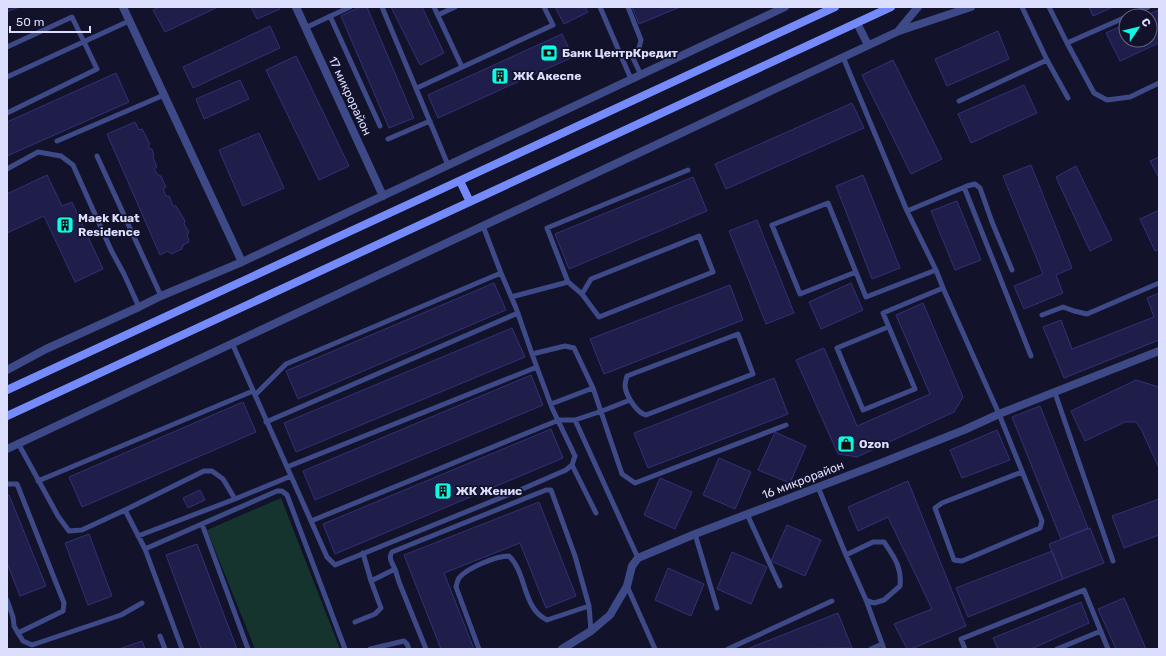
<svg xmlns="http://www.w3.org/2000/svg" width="1166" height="656" font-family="Rubik,sans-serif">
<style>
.green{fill:#15342d}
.building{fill:#1f1e4b;stroke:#323176}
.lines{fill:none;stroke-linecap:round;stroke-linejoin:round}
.service{stroke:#3e4987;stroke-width:5}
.minor{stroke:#3e4987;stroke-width:8}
.secondary{stroke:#768bfb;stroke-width:8}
.labels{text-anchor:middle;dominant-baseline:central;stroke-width:3.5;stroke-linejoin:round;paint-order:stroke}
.poi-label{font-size:12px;font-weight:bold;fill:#dcdefe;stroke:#12122a;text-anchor:start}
.street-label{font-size:12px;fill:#dcdefe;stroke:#12122a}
</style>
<rect width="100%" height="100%" fill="#12122a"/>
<path class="green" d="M281 498 340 649H255L207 530Z"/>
<path class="building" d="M7 7H19L7 12Z
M159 7H218L165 32 153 10Z
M251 7H279L280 9 257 19Z
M360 7H367L414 118 389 128 341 16Z
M391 7H422L444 53 420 65Z
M555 7H585L588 12 564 24Z
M632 7H680L639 24Z
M1089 7H1113L1093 16Z
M1159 10V43L1120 61 1106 33 1126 24V40H1150V16H1144Z
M270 26 280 48 193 88 183 67Z
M998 31 1009 59 947 86 935 59Z
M562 34 573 57 438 118 428 95Z
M296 56 349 166 319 180 266 70Z
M893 60 942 159 911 174 862 75Z
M116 73 129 102 7 156V122Z
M240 80 249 99 204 119 196 99Z
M1024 85 1037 113 971 143 958 114Z
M852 103 864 128 726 189 715 164Z
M135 122 139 130 142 129 150 144 148 146 150 149H152L154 156 153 157 157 167 154 169 158 175 161 176 166 187 163 189 166 196H169L173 206H176L185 221 184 224 189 232 187 234 189 242 183 245 182 249 171 254 168 251 160 255 107 134Z
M259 133 284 188 243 206 219 150Z
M1159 157V178L1150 161Z
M1031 165 1072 268 1056 275 1063 293 1024 309 1014 286 1043 274 1003 176Z
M1076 166 1112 240 1090 251 1056 177Z
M47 175 62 206 72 202 103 269 75 282 44 216 7 233V194Z
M863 175 900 268 872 279 836 186Z
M693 177 707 211 569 269 555 234Z
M957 201 981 260 955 270 931 211Z
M1159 210V249L1155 251 1140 219Z
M757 220 794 313 766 324 729 231Z
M494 283 506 310 298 399 286 371Z
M851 283 863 310 821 329 809 302Z
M730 285 743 320 604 374 590 339Z
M1159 293V340L1064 378 1043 327 1061 320 1072 349 1154 317 1147 298Z
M923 303 963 397 954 412 857 457 838 454 796 360 824 348 857 426 930 394 896 315Z
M512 328 525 357 296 452 284 423Z
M531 375 543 405 315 500 303 471Z
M774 378 788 414 648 468 634 433Z
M1136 380 1159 387V468L1141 429 1136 422H1125L1085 441 1071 411Z
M243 402 256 432 82 507 69 477Z
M1040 406 1088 528 1061 539 1012 417Z
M551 429 563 458 335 554 323 524Z
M997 430 1010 460 962 478 950 450Z
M775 432 806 446 790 483 758 470Z
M719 458 751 472 735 509 703 495Z
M660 478 692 492 675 529 644 515Z
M908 481 966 626 911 649H907L894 624 932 609 888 517 858 531 848 507Z
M200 490 205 500 188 508 183 498Z
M9 495 46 586 20 596 7 563V496Z
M1159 499V535L1124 548 1112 516Z
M539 502 576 596 546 608 520 543 444 573 474 649H441L404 555Z
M787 525 821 540 805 576 771 561Z
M1090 528 1104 563 1063 579 1049 544Z
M89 534 112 596 88 605 65 543Z
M197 544 237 649H201L166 555Z
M1052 551 1063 579 968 617 956 588Z
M732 552 767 567 751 604 717 589Z
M668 568 704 584 691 616 655 600Z
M1124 598 1146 649H1116L1098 609Z
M1081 602 1089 623 1031 649H998L993 638Z
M838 613 852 648 747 649Z
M142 641 145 649H119Z"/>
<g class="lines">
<path class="service" d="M382 7 448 165
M434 7 462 67
M600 7 631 79
M628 7 641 40 639 48 632 56 641 75
M1022 7 1047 60 1068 98
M1049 7 1067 43 1094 93 1107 100 1130 97 1159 83
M438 15 455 7
M330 16 380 126
M1128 16 1148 7
M305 28 350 7
M1067 43 1126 17
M7 47 72 17 97 69 7 113
M843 57 907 211 936 270 943 288 999 414 1042 521 1040 528 962 561 954 560 935 508 942 503 1022 472
M7 77 129 21
M417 88 553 25 544 7
M959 101 1047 60
M388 139 430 121
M57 141 164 95
M97 156 161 296
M7 169 38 152 61 156 73 165 111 250 124 274 139 307
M964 187 1031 356
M907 211 967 186 975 184 980 188 992 222 1012 270
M856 272 800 294 772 225 828 203 866 297 936 270
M568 282 547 228 688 170
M511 297 568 282 582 294 591 279 699 236 713 272 599 317 582 294
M1042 315 1063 307 1074 311 1087 314 1159 283
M888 327 837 348 863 410 915 389 883 313 943 288
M738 334 753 374 646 415C637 413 626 396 625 386 625 383 626 379 627 376Z
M232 343 327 557 335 565 520 490 566 470 572 465 575 456 552 408 532 354 516 308 501 273 483 226
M532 354 565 346 574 348 593 388 551 404
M593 388 622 474 635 483 786 425
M1055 393 1113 561
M255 395 286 364 501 273
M575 420 638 558
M266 422 518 313
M18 443 58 516 69 531 82 530 125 510 145 549 182 649
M572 465 596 513
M287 467 537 367
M38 481 253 391
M7 484H17L64 603 63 611 18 633 14 626 13 617 7 600
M818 487 846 555 866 600 884 649
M125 510 204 471H212L223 479 235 499
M747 514 780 586
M311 521 559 420H575L602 411 630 400
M202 524 248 649
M695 534 717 608
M138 536 235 499 291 476
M145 549 277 491H282L287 495 345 649
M846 555 873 542H884C894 557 902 567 900 586L884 600 874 603 866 600
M395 569C392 563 388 557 392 552L546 490H551L575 556 589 606
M371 581 395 569 399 582 426 649
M627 586 655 649
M355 622 375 614 381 608 371 581 363 553
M18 633 23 641 32 645 121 615 142 603
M160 636 165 649
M370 649 404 641 407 644 409 649
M479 649 456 587C457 584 457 581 459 578 467 568 496 556 509 556 527 573 522 608 547 620L589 606 591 631
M728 649 832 601
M871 649 882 644
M965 649 961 639 1084 590 1108 649
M1057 649 1101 631"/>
<path class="minor" d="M123 7 242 262
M296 7 383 196
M857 23 868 45
M899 30 918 7
M7 370 46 349 139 307 161 296 242 262 785 7
M7 449 899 31 971 7
M562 649 591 631 610 615 627 586 632 566 638 558 695 534 881 463 964 430 999 414 1159 351"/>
<path class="secondary" d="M460 181 470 202
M7 390 835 7
M7 416 891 7"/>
</g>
<defs>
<g id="bank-square" transform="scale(0.9)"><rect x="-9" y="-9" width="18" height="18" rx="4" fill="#0ef8e5" stroke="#12122a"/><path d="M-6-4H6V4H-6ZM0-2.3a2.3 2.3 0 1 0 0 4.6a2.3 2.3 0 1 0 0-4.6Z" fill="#111"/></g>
<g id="building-square" transform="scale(0.9)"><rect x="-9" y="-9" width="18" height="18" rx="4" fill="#0ef8e5" stroke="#12122a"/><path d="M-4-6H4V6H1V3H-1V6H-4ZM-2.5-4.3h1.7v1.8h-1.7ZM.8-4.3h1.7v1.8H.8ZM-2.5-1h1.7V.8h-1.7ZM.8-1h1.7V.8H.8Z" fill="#111"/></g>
<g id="shop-square" transform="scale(0.9)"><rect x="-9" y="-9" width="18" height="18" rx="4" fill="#0ef8e5" stroke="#12122a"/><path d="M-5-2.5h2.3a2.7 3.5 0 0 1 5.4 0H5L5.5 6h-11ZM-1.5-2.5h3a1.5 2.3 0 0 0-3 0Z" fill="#111"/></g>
</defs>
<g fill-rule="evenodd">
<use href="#bank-square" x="549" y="53"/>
<use href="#building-square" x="500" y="76"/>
<use href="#building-square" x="65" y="225"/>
<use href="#shop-square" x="846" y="444"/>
<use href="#building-square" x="443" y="491"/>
</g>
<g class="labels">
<g class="poi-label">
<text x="562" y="53">Банк ЦентрКредит</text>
<text x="513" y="76">ЖК Акеспе</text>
<text x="78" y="218">Maek Kuat<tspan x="78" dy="14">Residence</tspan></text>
<text x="859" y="444">Ozon</text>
<text x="456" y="491">ЖК Женис</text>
</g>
<g class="street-label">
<text transform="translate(350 96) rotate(65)">17 микрорайон</text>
<text transform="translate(803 480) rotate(-21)">16 микрорайон</text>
</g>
</g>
<rect width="1166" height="656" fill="none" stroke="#dcdefe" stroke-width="16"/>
<g transform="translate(1138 28) rotate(55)"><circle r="19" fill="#12122a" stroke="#63647f"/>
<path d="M0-3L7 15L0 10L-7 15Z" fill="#0ef8e5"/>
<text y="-6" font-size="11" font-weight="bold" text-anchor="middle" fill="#dcdefe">С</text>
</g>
<path d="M10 26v6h80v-6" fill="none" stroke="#dcdefe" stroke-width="2"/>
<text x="16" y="26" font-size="12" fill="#dcdefe" stroke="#12122a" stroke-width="3" paint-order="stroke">50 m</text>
</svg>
